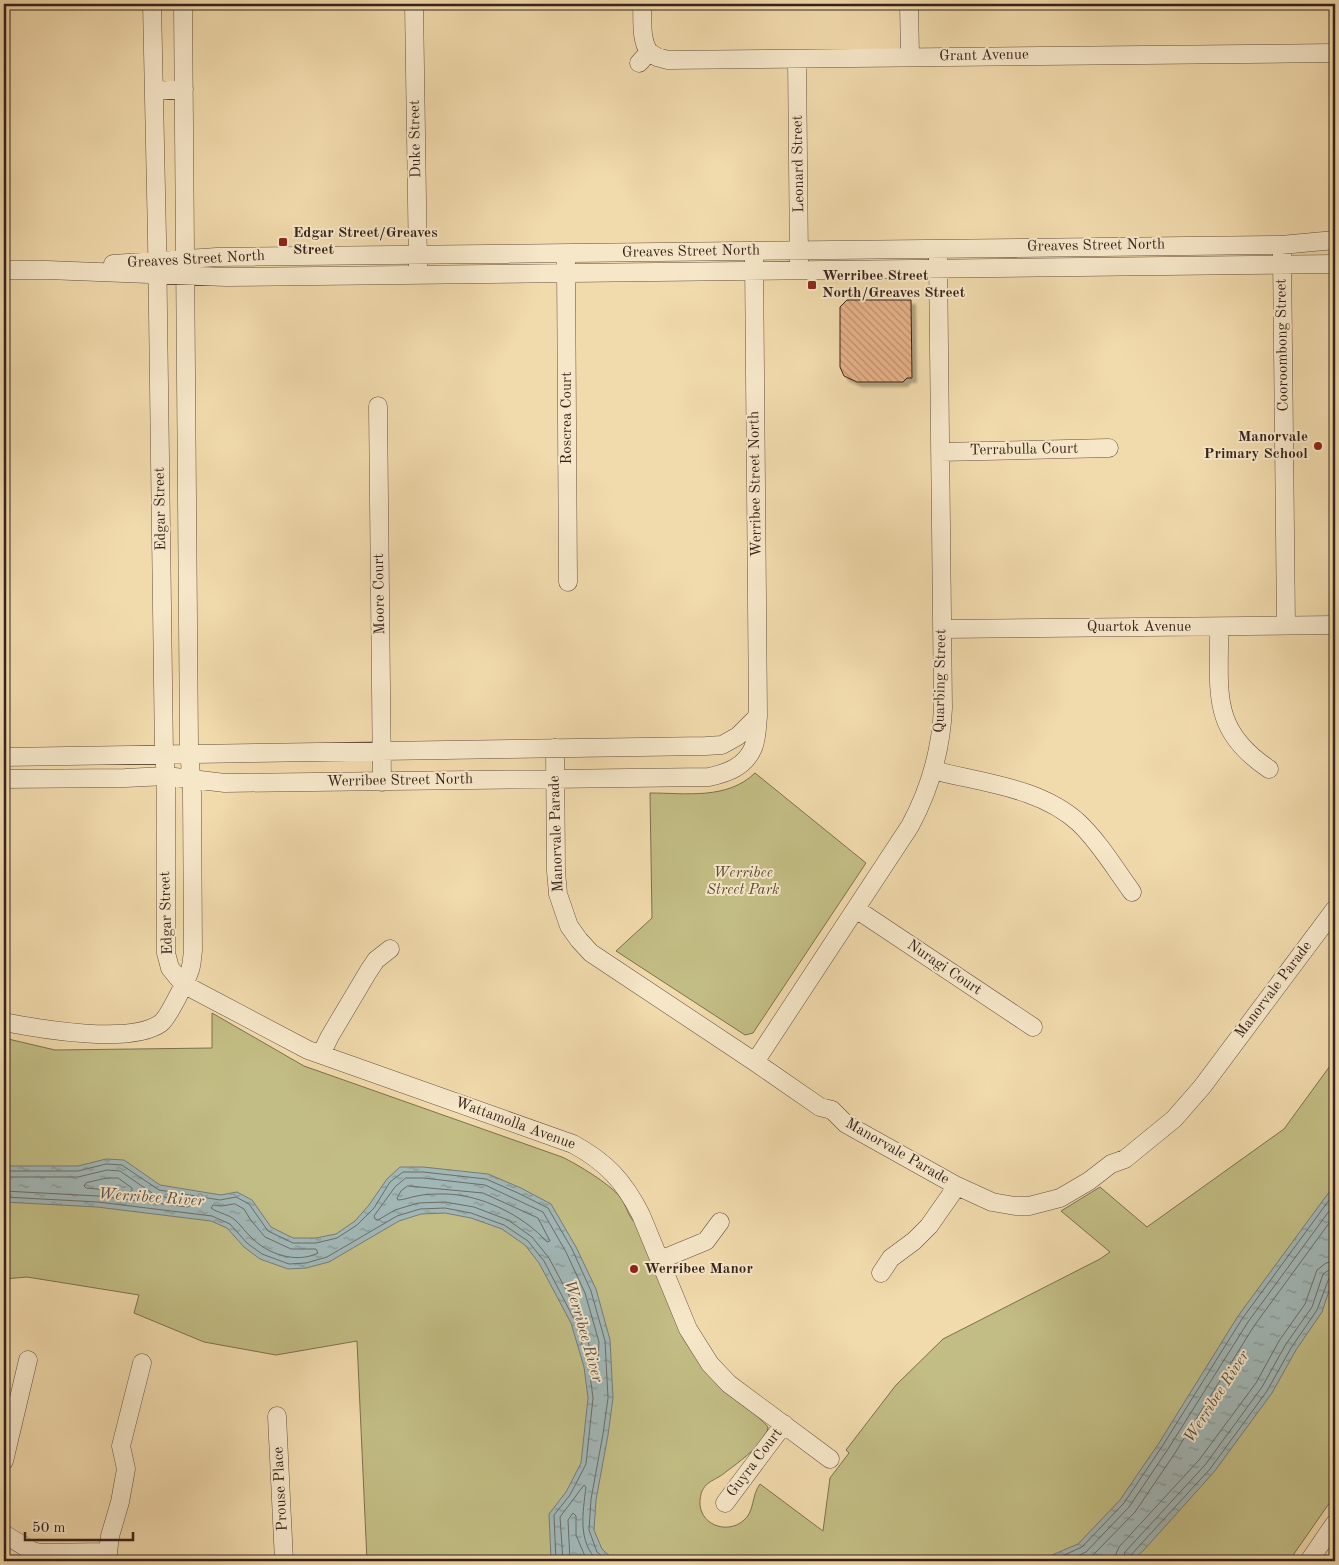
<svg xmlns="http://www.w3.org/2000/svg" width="1339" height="1565" font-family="'Old Standard TT',serif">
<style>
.park{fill:#c2bd84;stroke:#7c7050}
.water{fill:url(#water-ripples);stroke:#777b78}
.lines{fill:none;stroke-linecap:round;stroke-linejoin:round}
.shore{stroke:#6c6c68;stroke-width:1}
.building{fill:url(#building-back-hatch);stroke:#37221b;filter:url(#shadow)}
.minor-casing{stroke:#66503f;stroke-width:19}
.minor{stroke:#f6e7c9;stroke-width:18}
.poi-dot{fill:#8f2418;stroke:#f6e7c9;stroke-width:2}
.labels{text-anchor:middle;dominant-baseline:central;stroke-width:4;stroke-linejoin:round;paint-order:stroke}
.street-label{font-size:15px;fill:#37221b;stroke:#f6e7c9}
.poi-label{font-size:15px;font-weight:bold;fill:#37221b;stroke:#f6e7c9;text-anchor:start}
.park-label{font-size:15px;font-style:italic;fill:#5a4935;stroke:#f6e7c9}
.water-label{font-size:16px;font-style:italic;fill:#574f4a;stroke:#f6e7c9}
</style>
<defs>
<pattern id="water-ripples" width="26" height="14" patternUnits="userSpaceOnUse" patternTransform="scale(1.25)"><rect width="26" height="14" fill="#a1b7b6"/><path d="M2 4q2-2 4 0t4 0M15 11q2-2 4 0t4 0" fill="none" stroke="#849493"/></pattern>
<pattern id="building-back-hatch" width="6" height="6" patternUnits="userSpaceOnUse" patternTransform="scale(1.25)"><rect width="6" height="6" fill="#e7b289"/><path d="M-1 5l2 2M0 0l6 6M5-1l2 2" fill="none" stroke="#bc906f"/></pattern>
<filter id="shadow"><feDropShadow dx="4.5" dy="4.5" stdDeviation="1" flood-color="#0004"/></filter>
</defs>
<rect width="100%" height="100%" fill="#f1daac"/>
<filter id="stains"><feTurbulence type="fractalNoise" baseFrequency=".004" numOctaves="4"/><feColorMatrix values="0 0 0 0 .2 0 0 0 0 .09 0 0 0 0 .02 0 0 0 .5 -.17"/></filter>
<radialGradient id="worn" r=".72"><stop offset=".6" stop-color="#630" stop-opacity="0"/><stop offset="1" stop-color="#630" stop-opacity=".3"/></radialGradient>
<path class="park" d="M755 773 866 863 753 1033 745 1035 616 951 652 918 650 793C686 793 727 800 755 773Z
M212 1013 304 1066 562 1157C577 1164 610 1184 620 1197 627 1206 628 1217 636 1224L683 1338C696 1359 712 1378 730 1395 742 1406 757 1414 768 1427 767 1431 767 1435 765 1438 758 1447 737 1464 727 1471 715 1482 702 1480 700 1500 698 1524 726 1535 743 1521 755 1512 751 1496 760 1484L823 1531 830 1478 849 1453 846 1450 896 1385 943 1339 1100 1259 1110 1252 1061 1211 1100 1187 1147 1227 1284 1129 1335 1059V1495L1289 1561H367L357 1341 276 1355 204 1342 134 1313 139 1295 27 1277 4 1279V1038L55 1050 212 1048Z"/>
<path class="water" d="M106 1159 124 1160 160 1185 221 1195 237 1192 252 1200 271 1227 293 1238H316L336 1234 355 1221 369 1205 387 1179 400 1167H423L488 1174 521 1188 551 1204 576 1247 596 1289 610 1340 613 1398 608 1435 596 1500 594 1530 602 1549 615 1561H553L551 1559 549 1514 566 1492 581 1463 588 1398 584 1367 571 1323 539 1263 525 1245 502 1229 471 1218 445 1213 421 1214 399 1221 329 1262 306 1268 288 1269 260 1259 244 1247 227 1228 211 1221 97 1207 4 1202V1166H78Z
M1335 1184V1273L1322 1312 1296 1350 1272 1393 1214 1472 1143 1551 1131 1561H1038L1078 1544 1120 1500 1159 1443 1238 1316Z"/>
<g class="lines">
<path class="shore" d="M4 1171H78L106 1164 122 1165 159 1190 220 1200 236 1197 249 1204 268 1231 293 1243H316L337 1238 357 1225 374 1208 390 1182 403 1172H423L486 1179 518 1193 548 1208 572 1249 591 1291 605 1341 608 1398 603 1434 591 1499 589 1530 597 1552 608 1561
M4 1177H78L107 1170 120 1171 155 1195 189 1202 191 1205 188 1207 98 1196 4 1191
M107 1178H118L132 1188V1191L130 1192 86 1188 84 1186 86 1183Z
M406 1178H423L485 1185 543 1212 566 1252 585 1293 599 1342 598 1363 594 1362 581 1318 549 1258 532 1237 508 1220 474 1207 445 1202 418 1203 395 1210 378 1220 375 1219 374 1216 395 1187Z
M408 1186 483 1193 538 1218 550 1241 547 1242C523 1215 480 1194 444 1194 435 1194 425 1194 417 1196 410 1197 404 1200 398 1200L397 1198 401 1191Z
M4 1197 98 1202 212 1216 230 1224 247 1243 262 1254 289 1264 306 1263 327 1257 397 1216 420 1209 445 1208 471 1213 504 1225 528 1241 544 1261 575 1321 589 1367 593 1398 586 1464 570 1495 554 1515 556 1561
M235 1204 244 1209 250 1219 265 1237 291 1249H316L318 1253C296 1264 267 1254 251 1237 245 1232 241 1225 235 1220 228 1214 218 1213 211 1208L213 1205 221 1206Z
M563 1561 560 1517 584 1485 586 1487C583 1512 577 1542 598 1561
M570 1561 568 1520 573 1513 576 1516V1535L587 1561
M1051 1561 1082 1547 1124 1503 1163 1445 1242 1319 1335 1192
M1066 1561 1086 1552 1129 1507 1168 1449 1248 1322 1335 1203
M1085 1561 1092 1556 1135 1512 1175 1453 1254 1326 1335 1215
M1115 1561 1116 1554 1119 1547 1199 1460 1256 1383 1279 1341 1305 1304 1317 1270 1326 1263 1335 1261
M1122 1561 1125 1552 1205 1465 1262 1387 1286 1344 1312 1307 1323 1274 1329 1270 1335 1268
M1129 1561 1130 1556 1210 1469 1267 1391 1291 1348 1317 1310 1329 1278 1335 1275"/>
</g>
<path class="building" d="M847 300H911L912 378H907L903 382H857L844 376 840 367V307Z"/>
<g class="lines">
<g class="minor-casing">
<path id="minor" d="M152 4 157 238 164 754 166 776V953L170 968 183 984 308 1050 573 1144C606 1162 624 1181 641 1215L688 1329 710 1364 729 1384 830 1459
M414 4 418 266
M642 4C643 20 640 38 649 52
M909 4 910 56
M797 59 799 261
M639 63 649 52 657 57 668 60 1335 53
M154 91 184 89
M1282 254 1286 625
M566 263 568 582
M113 264 217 257 1281 245 1335 240
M4 270H47L226 277 1335 264
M378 406 382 782
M940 452 1109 448
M1219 627C1220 691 1209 729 1269 769
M942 629 1335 625
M555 748 556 871 558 894 569 926 579 940 591 953 755 1062 820 1107 832 1110 846 1124 957 1186 992 1202 1015 1206H1029L1060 1198 1089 1181 1111 1164 1125 1159 1174 1119 1202 1087 1335 909
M4 757 706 746 722 745 738 736 758 716
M933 770C981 783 1040 787 1079 823 1100 843 1115 869 1132 892
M4 779 125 778 166 776 225 783 709 777C727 773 745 767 753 748 757 739 757 726 758 716L754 259
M856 909 1033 1027
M4 1022C39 1029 131 1045 161 1023 168 1018 187 979 190 970 192 964 192 957 193 951L192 793 189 745 183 4
M321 1054 330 1036 368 972 376 960 390 949
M755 1062 910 826C930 789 941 750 943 708L938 257
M660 1260 706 1241 720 1222
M881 1273 891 1258 914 1241 929 1226 957 1186
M277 1416 284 1561
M4 1461 28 1360
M725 1503 784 1424
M4 1534 32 1551 40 1553 107 1552
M107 1561 110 1536 120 1502 126 1469 121 1446 142 1363
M1309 1561 1335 1523"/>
</g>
<use href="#minor" class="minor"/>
</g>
<g class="poi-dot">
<rect x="278" y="237" width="10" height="10" rx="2.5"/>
<rect x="807" y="280" width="10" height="10" rx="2.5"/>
<circle cx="1318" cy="446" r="5"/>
<circle cx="634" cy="1269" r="5"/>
</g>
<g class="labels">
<g class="street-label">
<text transform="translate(984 56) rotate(-1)">Grant Avenue</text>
<text transform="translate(416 139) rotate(-91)">Duke Street</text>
<text transform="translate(799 164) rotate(-91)">Leonard Street</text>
<text transform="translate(1096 246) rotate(-1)">Greaves Street North</text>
<text transform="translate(691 252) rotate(-1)">Greaves Street North</text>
<text transform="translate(196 260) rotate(-3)">Greaves Street North</text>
<text transform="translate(1283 345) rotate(-91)">Cooroombong Street</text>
<text transform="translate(567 418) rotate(-90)">Roscrea Court</text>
<text transform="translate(1024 450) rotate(-1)">Terrabulla Court</text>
<text transform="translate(756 484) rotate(-91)">Werribee Street North</text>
<text transform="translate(161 509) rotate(-91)">Edgar Street</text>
<text transform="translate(380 594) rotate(-91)">Moore Court</text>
<text x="1139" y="627">Quartok Avenue</text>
<text transform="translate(941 681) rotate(-89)">Quarbing Street</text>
<text transform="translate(400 781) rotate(-1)">Werribee Street North</text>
<text transform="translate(557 834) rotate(-92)">Manorvale Parade</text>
<text transform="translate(167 913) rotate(-92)">Edgar Street</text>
<text transform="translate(944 968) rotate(34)">Nuragi Court</text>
<text transform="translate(1274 990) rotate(-53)">Manorvale Parade</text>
<text transform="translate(515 1124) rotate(20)">Wattamolla Avenue</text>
<text transform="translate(897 1152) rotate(30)">Manorvale Parade</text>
<text transform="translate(755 1463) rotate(-53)">Guyra Court</text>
<text transform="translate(281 1489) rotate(-93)">Prouse Place</text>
</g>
<g class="poi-label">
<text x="293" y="233">Edgar Street/Greaves<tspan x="293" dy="17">Street</tspan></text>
<text x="822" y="276">Werribee Street<tspan x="822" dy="17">North/Greaves Street</tspan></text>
<text x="1308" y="437" text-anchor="end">Manorvale<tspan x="1308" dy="17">Primary School</tspan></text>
<text x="644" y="1269">Werribee Manor</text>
</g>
<g class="park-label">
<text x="743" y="873">Werribee<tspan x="743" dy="17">Street Park</tspan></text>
</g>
<g class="water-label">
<text transform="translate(151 1198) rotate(4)">Werribee River</text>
<text transform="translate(583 1331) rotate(74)">Werribee River</text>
<text transform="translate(1217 1397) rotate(-57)">Werribee River</text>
</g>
</g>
<rect width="1339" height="1565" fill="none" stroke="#f1daac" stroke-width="20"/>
<rect x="5" y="5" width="1329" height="1555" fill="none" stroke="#37221b" stroke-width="2.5"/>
<rect x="10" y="10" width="1319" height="1545" fill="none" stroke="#37221b"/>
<path d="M25 1532v8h108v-8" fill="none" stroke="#37221b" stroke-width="2.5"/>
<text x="32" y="1532" font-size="15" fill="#37221b" stroke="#f6e7c9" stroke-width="4" paint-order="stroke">50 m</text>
<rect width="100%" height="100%" filter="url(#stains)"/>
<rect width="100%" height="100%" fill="url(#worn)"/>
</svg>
